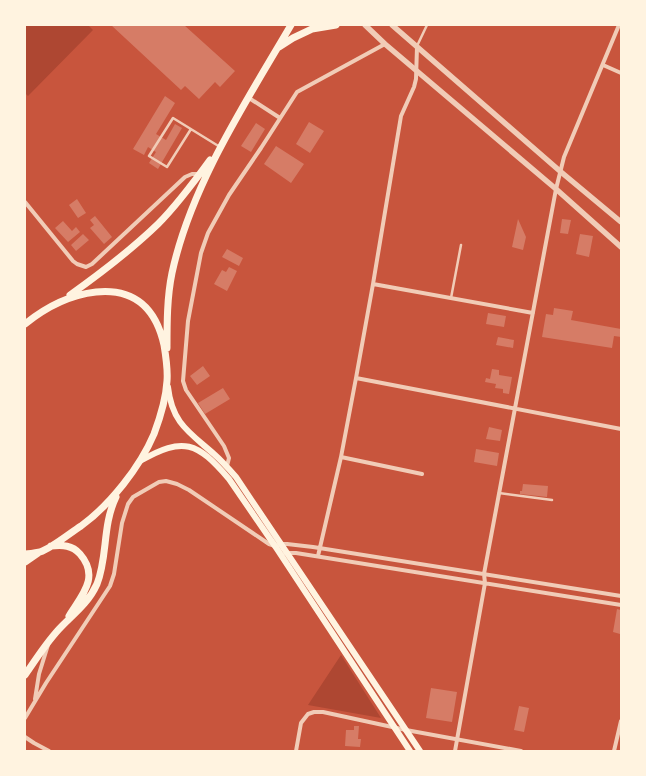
<svg xmlns="http://www.w3.org/2000/svg" width="646" height="776" font-family="Lato,sans-serif">
<style>
.green{fill:#ae4732}
.building{fill:#d67c66}
.lines{fill:none;stroke-linecap:round;stroke-linejoin:round}
.service{stroke:#f1ccb7;stroke-width:2.5}
.minor{stroke:#f1ccb7;stroke-width:4}
.tertiary{stroke:#f1ccb7;stroke-width:5.5}
.secondary{stroke:#fff3e0;stroke-width:6}
.primary{stroke:#fff3e0;stroke-width:7}
</style>
<rect width="100%" height="100%" fill="#c8553d"/>
<path class="green" d="M25 25H88L93 30 28 96 25 93Z
M341 655 381 718 308 705Z"/>
<path class="building" d="M111 25H184L235 71 220 87 215 82 199 99 185 86 181 90Z
M165 96 175 103 156 134 166 140 175 124 182 128 158 169 149 163 156 152 148 147 144 155 133 149Z
M309 122 324 131 310 153 296 144Z
M256 123 265 129 251 152 241 146Z
M276 146 304 164 291 183 264 164Z
M77 199 86 213 78 218 69 205Z
M95 216 112 237 104 244 90 228 94 225 90 220Z
M518 219 526 237 523 250 512 247Z
M562 219 571 220 568 234 560 233Z
M63 221 72 231 76 227 80 232 68 242 55 228Z
M83 234 89 240 76 251 71 245Z
M580 234 593 236 589 257 576 254Z
M227 249 243 258 239 266 222 257Z
M229 267 237 271 227 291 214 284 222 270 226 272Z
M554 308 573 311 571 320 621 329V337L614 336 612 348 542 337 546 314 553 315Z
M488 313 506 316 504 327 486 324Z
M498 337 514 340 513 348 496 345Z
M203 366 210 376 197 385 190 376Z
M492 369 499 370V375L512 377 509 394 503 393V389L495 388 496 384 485 382 486 378 490 379Z
M223 388 230 399 205 414 198 403Z
M489 427 502 430 500 441 486 439Z
M476 449 499 453 497 466 474 462Z
M523 484 548 486 547 497 520 494V491H522Z
M617 609 621 610 620 634 613 632Z
M431 688 457 692 452 722 426 718Z
M519 706 529 708 524 732 514 730Z
M354 726H359L358 739H361L360 747 345 746 346 730H354Z"/>
<g class="lines">
<path class="service" d="M417 46 427 25
M191 129 167 167 149 156 173 118 220 147
M451 298 461 245
M499 493 552 500"/>
<path class="minor" d="M603 65 621 73
M249 98 280 118
M25 202 73 261 77 264 86 267 92 264 185 177 192 174H199
M373 284 533 313
M356 378 621 429
M341 457 422 474
M227 466 229 458 224 446 186 390 183 381 188 321 201 253 208 233 229 195 261 148 297 92 385 44
M285 553H296L621 605
M318 556 341 457 356 378 373 284 401 116 414 87 416 79 417 47
M35 699 39 674 48 645
M25 718 46 683 110 586 114 574 122 523 128 504 133 497 159 482 166 481 177 484 189 490 269 544 275 546 281 544H287L313 547 621 596
M25 737 34 743 49 751
M296 751 301 723 308 714 314 712H323L406 730 521 751
M455 751 485 583 484 574 556 189 564 157 619 25
M614 751 621 721"/>
<path class="tertiary" d="M365 25 385 44 556 189 621 247
M392 25 561 172 621 222"/>
<path class="secondary" d="M168 387C172 423 189 432 214 454 222 461 229 469 236 477L420 751
M140 461C184 436 197 442 229 479L277 549 410 751"/>
<path class="primary" d="M279 47 293 38 312 29 336 25
M70 295C101 273 131 250 158 224 177 205 194 182 210 160
M25 324C46 307 69 295 96 292 135 288 156 309 164 345 166 357 168 369 167 381 166 399 160 418 154 434 140 467 110 505 81 526 70 533 52 548 40 552 35 553 30 554 25 554
M167 348C167 323 167 297 172 273 191 185 246 102 291 25
M51 546C63 545 72 545 80 554 100 577 82 595 69 616
M25 562 38 553
M25 675C37 658 47 641 62 626 75 613 89 602 97 584 108 556 102 526 116 497"/>
</g>
<rect width="646" height="776" fill="none" stroke="#fff3e0" stroke-width="52"/>
</svg>
